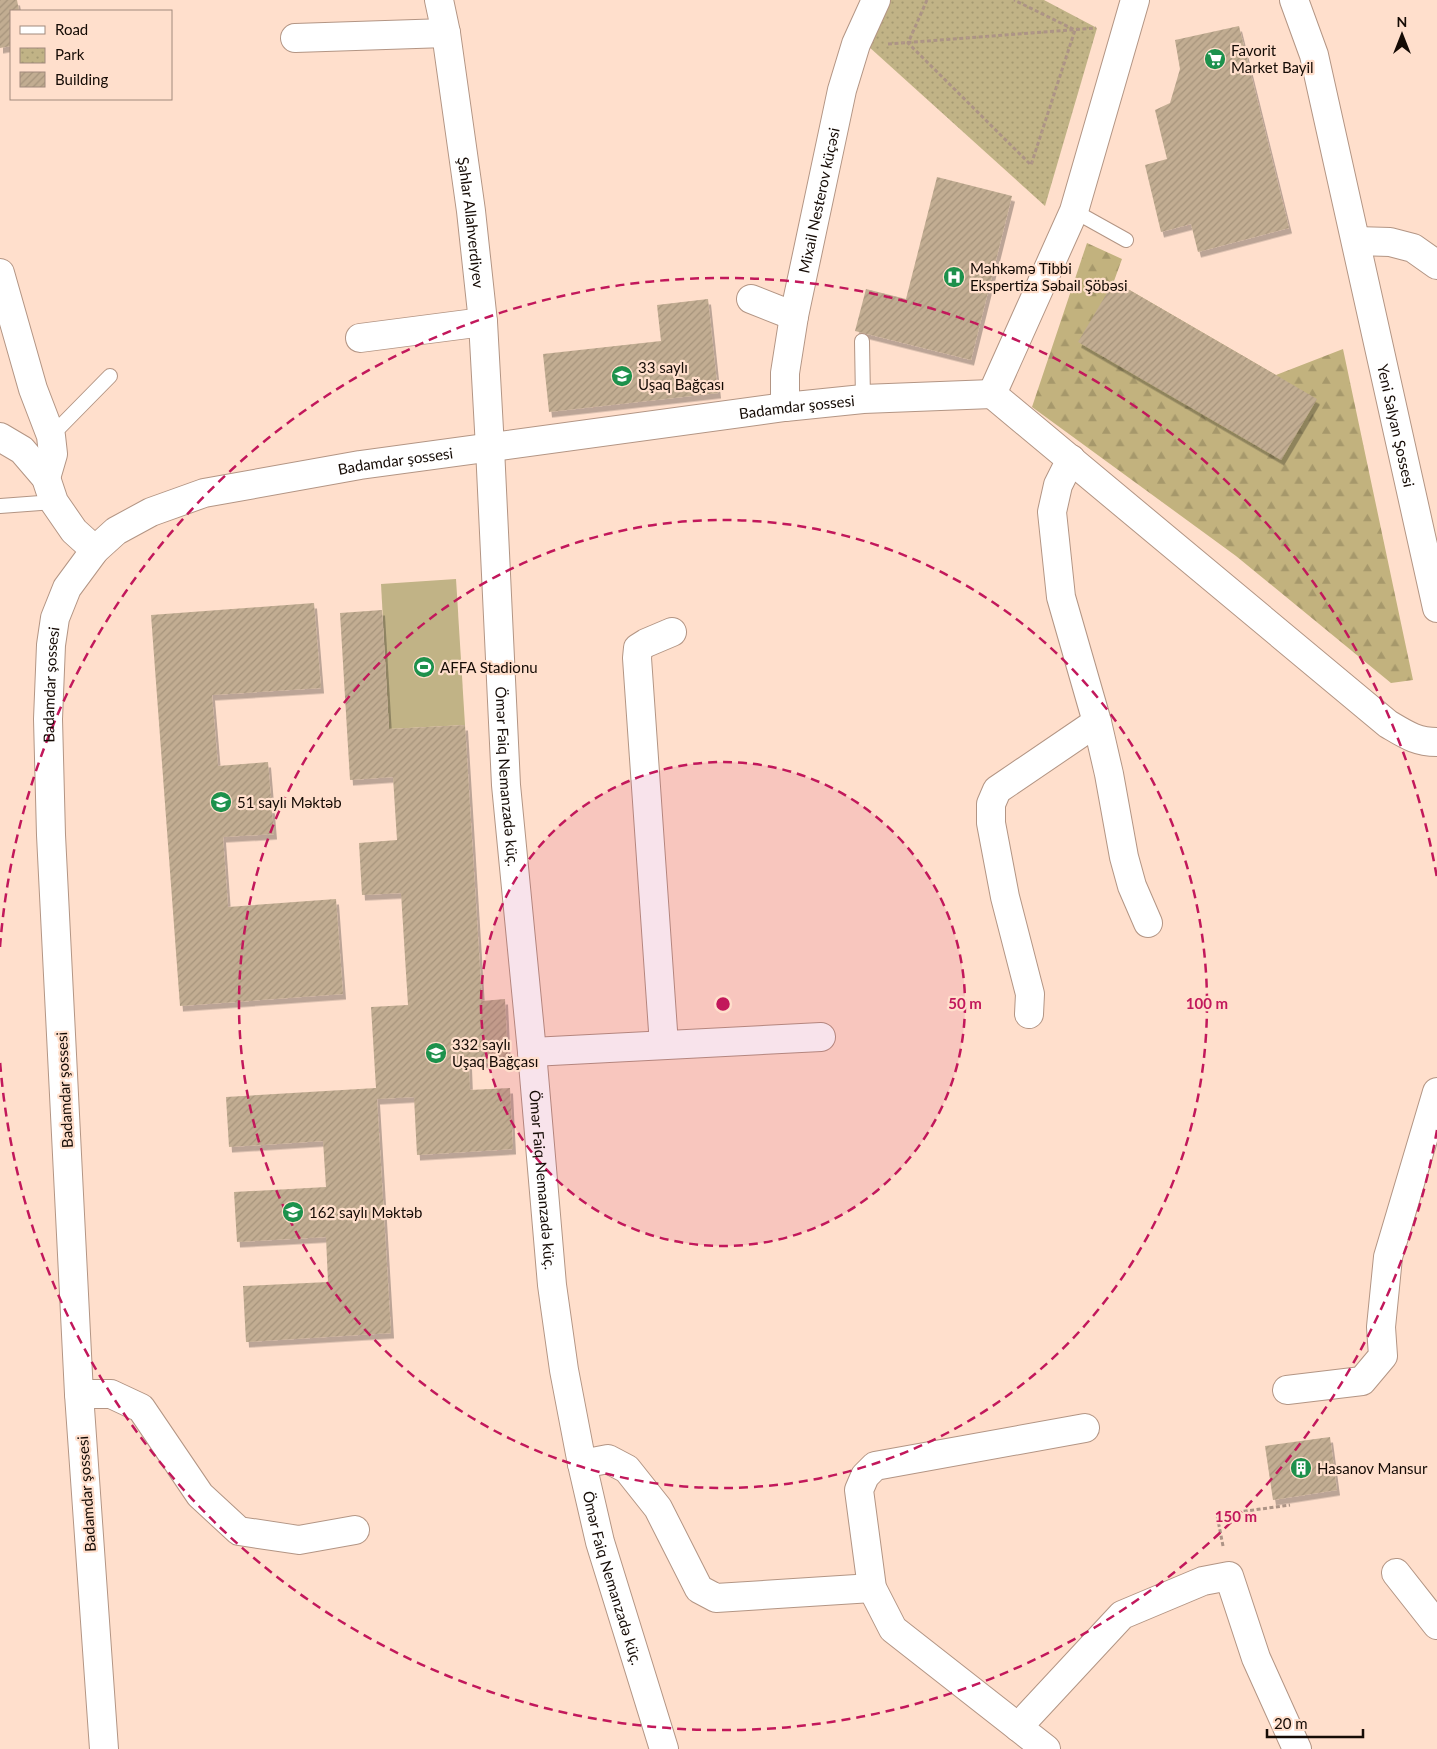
<svg xmlns="http://www.w3.org/2000/svg" width="1437" height="1749" font-family="Lato,sans-serif">
<style>
.green{fill:#c1b386}
.forest{fill:url(#forest-firs)}
.park{fill:url(#park-dots)}
.building{fill:url(#building-hatch);filter:url(#shadow)}
.lines{fill:none;stroke-linecap:round;stroke-linejoin:round}
.service-casing{stroke:#b39584;stroke-width:16}
.minor-casing{stroke:#b39584;stroke-width:30}
.tertiary-casing{stroke:#b39584;stroke-width:30}
.secondary-casing{stroke:#b39584;stroke-width:30}
.path{stroke:#ad9486;stroke-width:3;stroke-dasharray:4 2.5;stroke-linecap:butt}
.service{stroke:#fff;stroke-width:14}
.minor{stroke:#fff;stroke-width:28}
.tertiary{stroke:#fff;stroke-width:28}
.secondary{stroke:#fff;stroke-width:28}
.ring{fill:none;stroke:#c2185b;stroke-width:2.5;stroke-dasharray:9 6}
.labels{text-anchor:middle;dominant-baseline:central;stroke-width:4.5;stroke-linejoin:round;paint-order:stroke}
.poi-label{font-size:15px;fill:#150b05;stroke:#ffdfcc;text-anchor:start}
.street-label{font-size:15px;fill:#150b05;stroke:#ffdfcc}
.centre{fill:#c2185b;stroke:#ffdfcc;stroke-width:2.5}
.ring-label{font-size:15px;text-anchor:middle;font-weight:bold;fill:#c2185b;stroke:#ffdfcc;stroke-width:4.5;stroke-linejoin:round;paint-order:stroke}
</style>
<defs>
<pattern id="forest-firs" width="22" height="20" patternUnits="userSpaceOnUse" patternTransform="scale(1.25)"><rect width="22" height="20" fill="#c2b27e"/><path d="M5 1l3.5 6h-7zM16 11l3.5 6h-7z" fill="#a6986b"/></pattern>
<pattern id="park-dots" width="8" height="8" patternUnits="userSpaceOnUse" patternTransform="scale(1.25)"><rect width="8" height="8" fill="#c1b386"/><path d="M2 2h.1M6 6h.1" fill="none" stroke="#a59972" stroke-width="1.8" stroke-linecap="round"/></pattern>
<pattern id="building-hatch" width="6" height="6" patternUnits="userSpaceOnUse" patternTransform="scale(1.25)"><rect width="6" height="6" fill="#c2ad92"/><path d="M-1 1l2-2M0 6l6-6M5 7l2-2" fill="none" stroke="#a6947c"/></pattern>
<filter id="shadow"><feDropShadow dx="3" dy="5.5" stdDeviation="0" flood-color="#0004"/></filter>
</defs>
<rect width="100%" height="100%" fill="#ffdfcc"/>
<path class="green" d="M456 579 465 725 389 729 381 584Z"/>
<path class="forest" d="M1087 243 1122 259 1114 281 1276 375 1343 349 1413 680 1391 683 1236 556 1032 407Z"/>
<path class="park" d="M888 0H1044L1097 28 1045 206 868 46Z"/>
<path class="building" d="M0 0H17L19 11H11V46L0 48Z
M1239 26 1289 228 1198 252 1191 224 1161 232 1145 165 1167 159 1155 110 1170 103 1180 69 1175 40Z
M937 177 1012 196 971 360 855 331 866 289 906 299Z
M1114 281 1317 399 1281 460 1078 342Z
M708 299 718 393 549 412 543 354 661 341 657 305Z
M314 603 321 688 212 695 218 766 268 762 274 834 223 837 228 907 336 899 343 994 180 1006 151 615Z
M382 610 389 729 465 725 482 1001 505 999 508 1061 469 1063 470 1090 510 1088 513 1149 417 1155 414 1097 377 1099 391 1333 246 1342 243 1286 328 1282 326 1237 237 1242 234 1192 326 1187 323 1141 229 1147 226 1097 376 1088 371 1007 408 1005 401 893 362 895 359 843 397 840 393 777 350 780 340 613Z
M1330 1437 1337 1490 1273 1500 1265 1446Z"/>
<g class="lines">
<g class="service-casing">
<path id="service" d="M1074 211 1126 240
M862 341 863 399
M51 436 110 376
M0 506 54 502"/>
</g>
<g class="minor-casing">
<g id="minor">
<path id="s1" d="M439 0 446 33 471 211 483 322 490 448"/>
<path d="M295 38 446 33"/>
<path d="M1356 241 1390 242 1413 248 1437 265"/>
<path d="M0 273 33 389 51 436 53 454 46 478"/>
<path d="M751 299 794 316"/>
<path d="M360 338 483 322"/>
<path id="s2" d="M785 407V373L794 316 842 90 856 44 876 0"/>
<path d="M0 437 22 450 46 478 54 502 74 531 95 550"/>
<path d="M1071 459 1058 485 1052 512 1061 597 1097 722 1109 774 1124 857 1132 886 1148 923"/>
<path d="M1029 1014 1030 994 1005 897 991 823V804L997 790 1097 722"/>
<path d="M664 1045 637 658 638 648 646 643 672 632"/>
<path d="M532 1052 821 1037"/>
<path d="M1287 1390 1362 1381 1383 1356 1381 1327 1388 1257 1437 1092"/>
<path d="M79 1394H111L141 1408 200 1495 239 1531 299 1540 355 1530"/>
<path d="M582 1464 608 1459 627 1469 658 1508 699 1589 716 1598 872 1588"/>
<path d="M1396 1573 1437 1625"/>
<path d="M1018 1727 1122 1615 1203 1581 1229 1576 1256 1658 1297 1749"/>
<path d="M1046 1749 893 1629 872 1588 859 1490 865 1476 875 1466 1085 1428"/>
</g>
</g>
<g class="tertiary-casing">
<g id="tertiary">
<path id="s3" d="M490 448 506 785 532 1052 552 1285 564 1370 582 1464 600 1542 664 1749"/>
</g>
</g>
<g class="secondary-casing">
<g id="secondary">
<path id="s4" d="M1294 0 1314 55 1437 608"/>
<path d="M992 394 1388 724C1405 734 1416 742 1437 742"/>
<path d="M992 394 1074 211 1135 0"/>
<path id="s5" d="M104 1749 79 1394 51 835 48 719 51 645 55 618 67 588 95 550 116 531 151 512 204 493 360 465 785 407 863 399 992 394"/>
</g>
</g>
<path class="path" d="M927 0 908 43 1031 165 1075 30 1014 0
M888 44 1096 28
M1223 1546 1217 1515 1290 1505"/>
<use href="#service" class="service"/>
<use href="#minor" class="minor"/>
<use href="#tertiary" class="tertiary"/>
<use href="#secondary" class="secondary"/>
</g>
<circle cx="723" cy="1004" r="242" fill="#c2185b" fill-opacity=".12"/>
<g class="ring">
<circle cx="723" cy="1004" r="242"/>
<circle cx="723" cy="1004" r="484"/>
<path d="M1437 1130A725 725 0 0 1 0 1061M0 947A725 725 0 0 1 1437 878"/>
</g>
<defs>
<g id="supermarket-disc" transform="scale(1.125)"><circle r="9.5" fill="#1d914c" stroke="#ffdfcc"/><path d="M-6-5.5h2.5l.6 2H6L4.5 2H-2.5L-4.4-4H-6ZM-1.5 3.2a1.3 1.3 0 1 0 .1 0ZM3 3.2a1.3 1.3 0 1 0 .1 0Z" fill="#fff"/></g>
<g id="hospital-disc" transform="scale(1.125)"><circle r="9.5" fill="#1d914c" stroke="#ffdfcc"/><path d="M-5-5h3v3.5h4V-5h3V5h-3V1.5h-4V5h-3Z" fill="#fff"/></g>
<g id="school-disc" transform="scale(1.125)"><circle r="9.5" fill="#1d914c" stroke="#ffdfcc"/><path d="M0-5L7-2L0 1L-7-2ZM-4 1L0 2.5L4 1V4Q0 6-4 4Z" fill="#fff"/></g>
<g id="stadium-disc" transform="scale(1.125)"><circle r="9.5" fill="#1d914c" stroke="#ffdfcc"/><path d="M0-5a6.5 5 0 1 0 0 10a6.5 5 0 1 0 0-10ZM-3.5-1.8h7v3.6h-7Z" fill="#fff"/></g>
<g id="building-disc" transform="scale(1.125)"><circle r="9.5" fill="#1d914c" stroke="#ffdfcc"/><path d="M-4-6H4V6H1V3H-1V6H-4ZM-2.5-4.3h1.7v1.8h-1.7ZM.8-4.3h1.7v1.8H.8ZM-2.5-1h1.7V.8h-1.7ZM.8-1h1.7V.8H.8Z" fill="#fff"/></g>
</defs>
<g fill-rule="evenodd">
<use href="#supermarket-disc" x="1215" y="59"/>
<use href="#hospital-disc" x="954" y="277"/>
<use href="#school-disc" x="622" y="376"/>
<use href="#stadium-disc" x="424" y="667"/>
<use href="#school-disc" x="221" y="802"/>
<use href="#school-disc" x="436" y="1053"/>
<use href="#school-disc" x="293" y="1212"/>
<use href="#building-disc" x="1301" y="1468"/>
</g>
<g class="labels">
<g class="poi-label">
<text x="1231" y="50">Favorit<tspan x="1231" dy="17">Market Bayil</tspan></text>
<text x="970" y="268">Məhkəmə Tibbi<tspan x="970" dy="17">Ekspertiza Səbail Şöbəsi</tspan></text>
<text x="638" y="367">33 saylı<tspan x="638" dy="17">Uşaq Bağçası</tspan></text>
<text x="440" y="667">AFFA Stadionu</text>
<text x="237" y="802">51 saylı Məktəb</text>
<text x="452" y="1044">332 saylı<tspan x="452" dy="17">Uşaq Bağçası</tspan></text>
<text x="309" y="1212">162 saylı Məktəb</text>
<text x="1317" y="1468">Hasanov Mansur</text>
</g>
<g class="street-label">
<text stroke="none"><textPath href="#s2" startOffset="210">Mixail Nesterov küçəsi</textPath></text>
<text stroke="none"><textPath href="#s1" startOffset="225">Şahlar Allahverdiyev</textPath></text>
<text stroke="none"><textPath href="#s5" startOffset="1936">Badamdar şossesi</textPath></text>
<text stroke="none"><textPath href="#s4" startOffset="438">Yeni Salyan Şossesi</textPath></text>
<text stroke="none"><textPath href="#s5" startOffset="1531">Badamdar şossesi</textPath></text>
<text stroke="none"><textPath href="#s5" startOffset="1066">Badamdar şossesi</textPath></text>
<text stroke="none"><textPath href="#s3" startOffset="329">Ömər Faiq Nemanzadə küç.</textPath></text>
<text transform="translate(64 1090) rotate(-93)">Badamdar şossesi</text>
<text stroke="none"><textPath href="#s3" startOffset="734">Ömər Faiq Nemanzadə küç.</textPath></text>
<text transform="translate(86 1494) rotate(-94)">Badamdar şossesi</text>
<text stroke="none"><textPath href="#s3" startOffset="1139">Ömər Faiq Nemanzadə küç.</textPath></text>
</g>
</g>
<circle cx="723" cy="1004" r="8" class="centre"/>
<g class="ring-label">
<text x="965" y="1009">50 m</text>
<text x="1207" y="1009">100 m</text>
<text x="1236" y="1522">150 m</text>
</g>
<rect x="10" y="10" width="162" height="90" fill="#ffdfcc" stroke="#a18a7c"/>
<rect x="20" y="26" width="25" height="8" fill="#ffffff" stroke="#a18a7c"/>
<text x="55" y="35" font-size="15" fill="#150b05">Road</text>
<rect x="20" y="48" width="25" height="15" fill="url(#park-dots)" stroke="#a18a7c"/>
<text x="55" y="60" font-size="15" fill="#150b05">Park</text>
<rect x="20" y="72" width="25" height="15" fill="url(#building-hatch)" stroke="#a18a7c"/>
<text x="55" y="85" font-size="15" fill="#150b05">Building</text>
<g transform="translate(1402 35)" stroke="#ffdfcc" stroke-width="4" paint-order="stroke">
<path d="M0-4L9 19L0 12L-9 19Z" fill="#150b05"/>
<text y="-8" font-size="14" font-weight="bold" text-anchor="middle" fill="#150b05">N</text>
</g>
<path d="M1267 1729v8h96v-8" fill="none" stroke="#150b05" stroke-width="2.5"/>
<text x="1274" y="1729" font-size="15" fill="#150b05" stroke="#ffdfcc" stroke-width="4" paint-order="stroke">20 m</text>
</svg>
